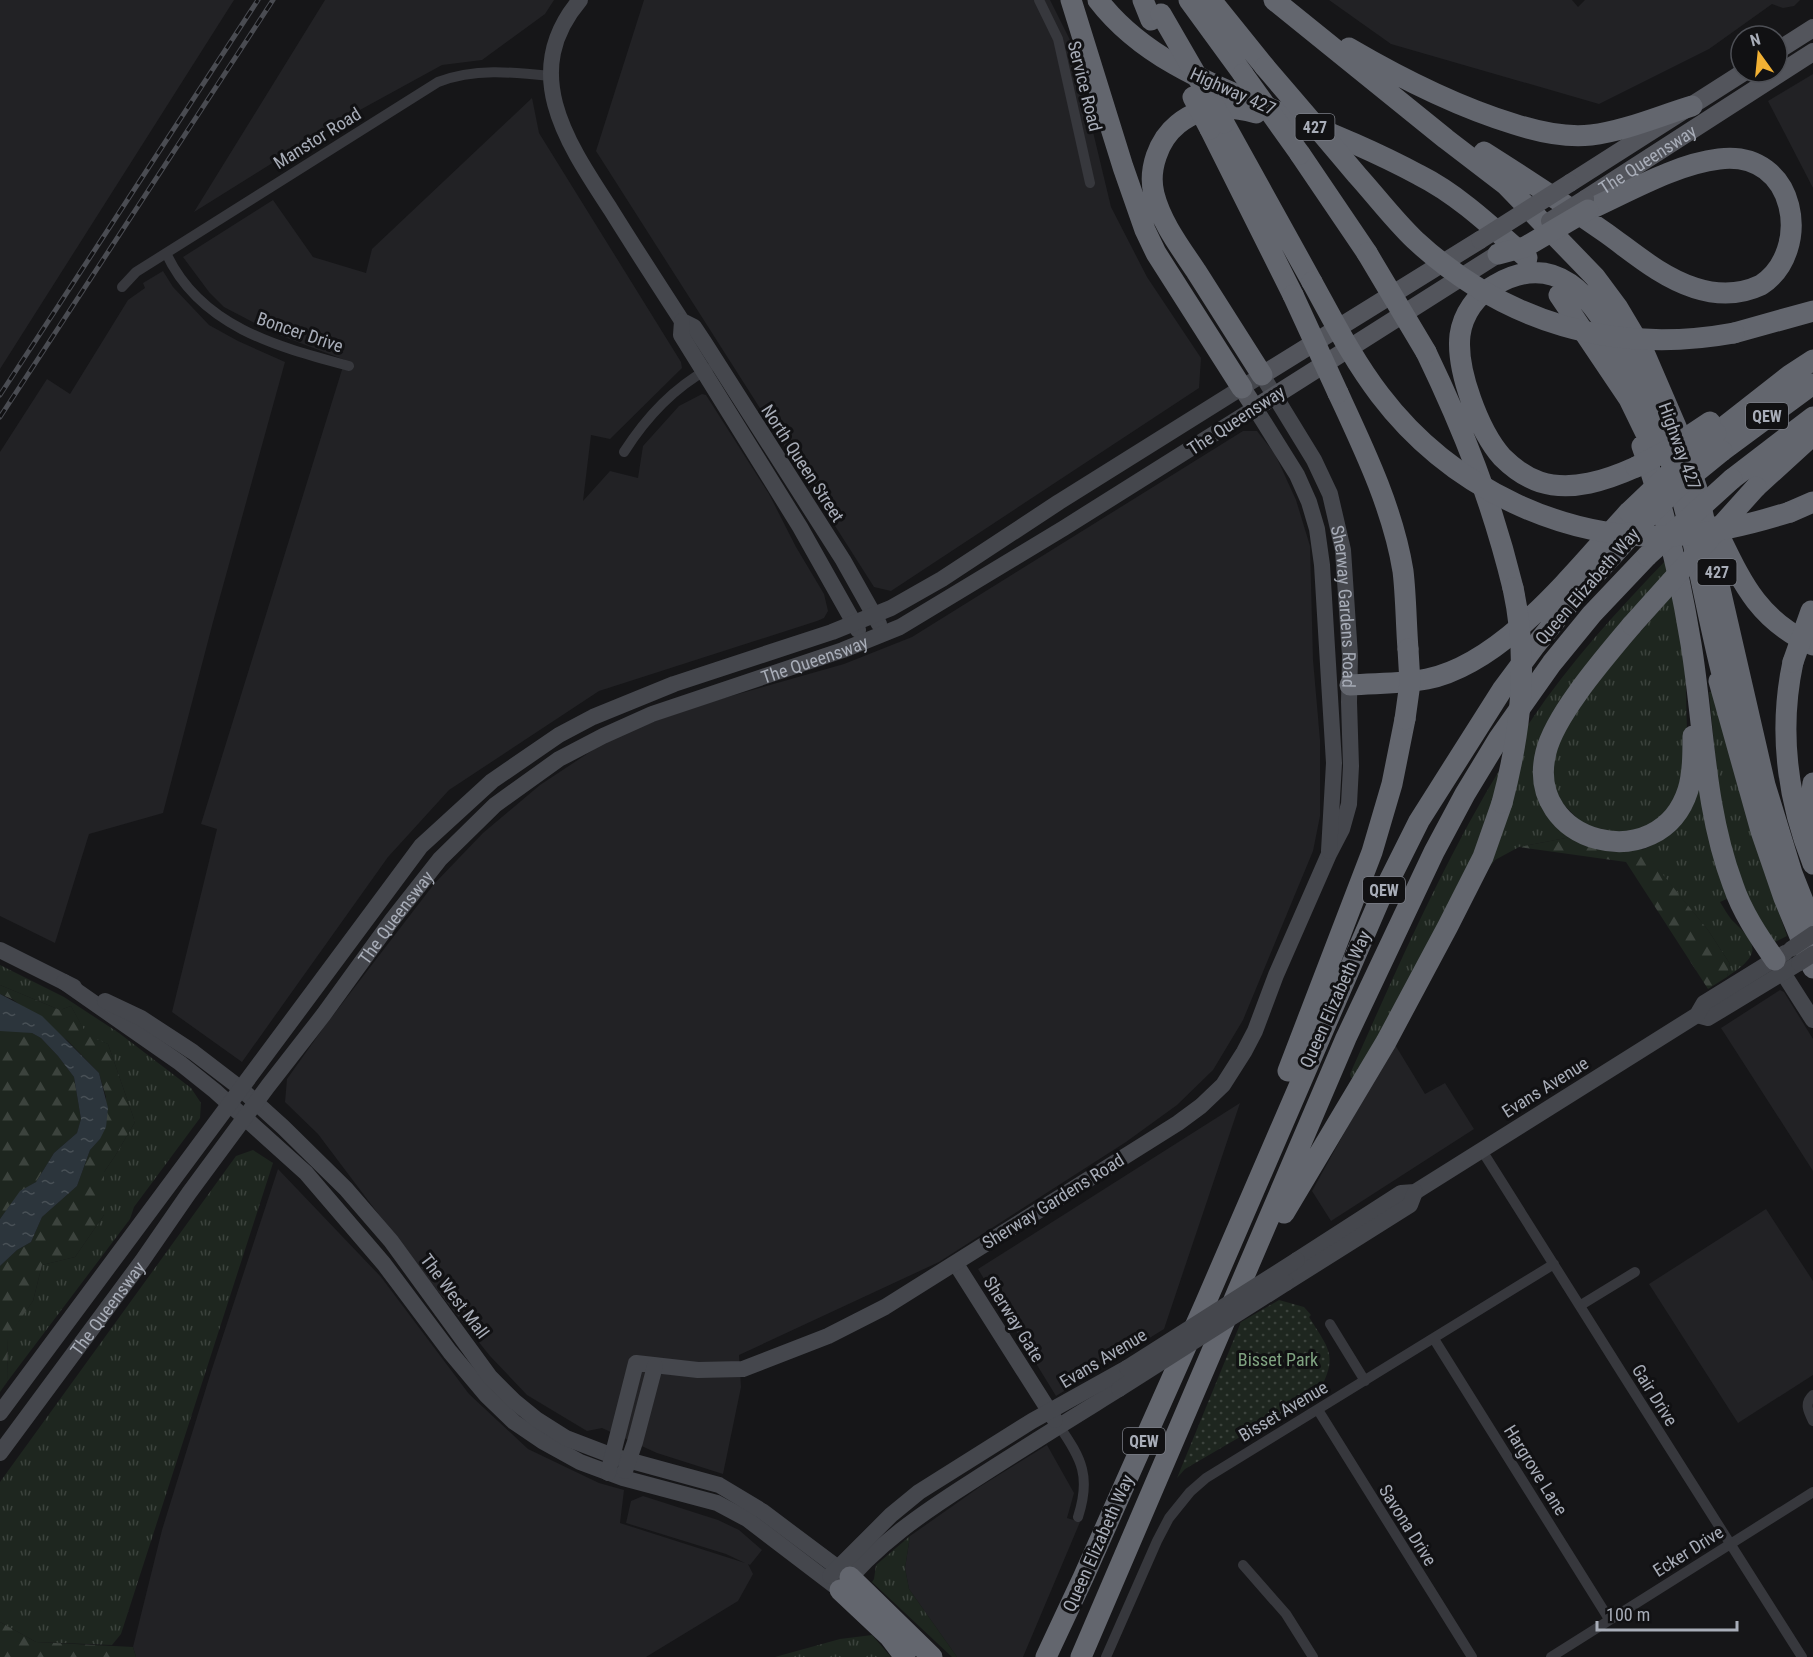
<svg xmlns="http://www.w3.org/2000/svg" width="1813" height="1657" font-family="'Roboto Condensed',sans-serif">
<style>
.built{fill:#222225}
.grass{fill:url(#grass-tufts)}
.forest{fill:url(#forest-firs)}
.park{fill:url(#park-dots)}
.water{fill:url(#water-ripples)}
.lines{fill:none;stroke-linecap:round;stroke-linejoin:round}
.street{stroke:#37383d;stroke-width:10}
.secondary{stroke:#45474d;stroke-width:16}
.primary{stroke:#53555c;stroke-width:18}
.highway{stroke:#63666e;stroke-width:21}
.rail-casing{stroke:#4a4c52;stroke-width:5}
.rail{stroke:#111113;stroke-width:3;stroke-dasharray:9;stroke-linecap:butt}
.secondary-bridge{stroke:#45474d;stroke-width:16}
.primary-bridge{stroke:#53555c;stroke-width:18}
.highway-bridge{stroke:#63666e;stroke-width:21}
.labels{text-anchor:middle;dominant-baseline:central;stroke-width:6;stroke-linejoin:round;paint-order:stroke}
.shield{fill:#111113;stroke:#7b7e86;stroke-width:1.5}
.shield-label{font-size:16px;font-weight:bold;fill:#a8adb8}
.street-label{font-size:18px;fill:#a8adb8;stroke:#111113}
.park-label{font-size:18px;fill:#7fa381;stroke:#111113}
</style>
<defs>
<pattern id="grass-tufts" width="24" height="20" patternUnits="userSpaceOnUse" patternTransform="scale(1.5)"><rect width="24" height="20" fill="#1e261f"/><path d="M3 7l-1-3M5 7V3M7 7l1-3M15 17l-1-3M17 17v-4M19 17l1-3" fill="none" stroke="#3c433d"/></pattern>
<pattern id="forest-firs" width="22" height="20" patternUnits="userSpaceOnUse" patternTransform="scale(1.5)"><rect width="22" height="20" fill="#1e261f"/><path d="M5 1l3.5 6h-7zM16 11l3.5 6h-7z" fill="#3c433d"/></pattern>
<pattern id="park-dots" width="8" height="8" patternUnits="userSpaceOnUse" patternTransform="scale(1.5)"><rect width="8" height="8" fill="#1e261f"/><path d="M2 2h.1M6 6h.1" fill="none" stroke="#3c433d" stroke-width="1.8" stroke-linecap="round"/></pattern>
<pattern id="water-ripples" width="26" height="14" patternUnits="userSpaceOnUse" patternTransform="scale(1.5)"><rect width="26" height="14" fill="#2c353c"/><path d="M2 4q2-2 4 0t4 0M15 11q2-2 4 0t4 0" fill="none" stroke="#485056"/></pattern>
</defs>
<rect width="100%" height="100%" fill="#161618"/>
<path class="built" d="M0 0H234L0 369Z
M325 0H554L545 14 482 60 442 65 338 122 194 212Z
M644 0H1050L1072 44 1111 207 1147 277 1201 358 1199 388 891 591 874 587 596 151Z
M1329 0H1572L1578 7 1585 0H1800L1794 6 1783 8 1772 4 1709 49 1599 104 1391 44Z
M1813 74V188L1768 101Z
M532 98 539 133 681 362 682 368 610 439 591 435 583 501 610 471 638 478 643 446 679 406 702 394 706 395 769 494 796 547 824 594 828 611 824 618 817 621 599 691 449 790 388 857 242 1062 172 1012 217 829 201 824 345 360 274 333 224 307 209 292 183 257 273 200 313 257 366 273 372 249Z
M163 271 173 287 209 325 238 341 285 362 213 622 163 813 89 834 55 943 0 916V452L47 379 70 394 128 300 145 288 143 283Z
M1243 431H1257L1275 454 1296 500 1310 546 1313 660 1320 740V816L1313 851 1243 1020 1213 1070 1177 1105 1126 1142 939 1262 739 1355 741 1387 723 1474 657 1453 602 1428 587 1431 527 1395 490 1356 419 1268 318 1134 285 1102 287 1079 324 1027 434 884 483 833 540 785 608 740 685 709 844 664 912 637Z
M1780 990 1784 992 1813 1039V1171L1721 1028Z
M1394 1043 1425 1094 1445 1083 1474 1129 1331 1221 1312 1191Z
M1240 1103 1164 1329 1056 1396 978 1269Z
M278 1169 381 1277 469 1394 528 1449 599 1483 624 1490 620 1523 745 1563 726 1554 626 1523 631 1501 643 1496 718 1520 739 1530 762 1550 750 1565 748 1564 753 1574 738 1601 646 1657H136L133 1647 162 1530 211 1372Z
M1766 1209 1813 1281V1375L1738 1423 1649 1284Z
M1047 1445 1074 1493 1067 1518 1080 1522 1023 1657H957L909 1589 905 1568 910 1536 981 1486Z"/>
<path class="grass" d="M1668 558 1671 576 1538 751 1571 837 1519 847 1495 860 1440 929 1354 1078H1351L1350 1074C1404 953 1456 832 1530 722 1570 662 1618 610 1668 558Z
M1675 592 1685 656 1687 732 1686 773 1666 816 1632 835 1590 831 1554 795V743L1607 670Z
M1714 691 1753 838 1787 936 1771 944C1758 918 1745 892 1736 865 1718 809 1715 750 1709 692Z
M1698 780 1731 897 1720 902C1724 908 1727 914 1731 919 1742 931 1763 945 1746 962 1741 968 1733 972 1727 977L1730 964 1708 930 1642 850C1674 837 1692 813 1698 780Z
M0 965 64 997 119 1033 191 1088 201 1103 200 1118 134 1207 130 1219 7 1382 8 1336 33 1301 42 1265 75 1257 104 1215V1172L115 1156 135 1122 108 1044 87 1036 71 1006 60 1010 0 985Z
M253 1150 273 1163 121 1634 112 1645 36 1642 0 1622V1482L236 1156Z
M910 1536 905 1568 909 1589 957 1657H952L872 1582 874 1579 876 1565Z
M872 1635 891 1657H775L840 1639Z"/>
<path class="forest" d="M1571 837C1597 852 1612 854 1642 849L1708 930 1730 964 1727 977 1708 989 1626 862 1519 847Z
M0 985 60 1010 71 1006 87 1035 108 1044 135 1122 115 1156 104 1172V1215L75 1257 42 1265 33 1301 8 1337 7 1382 0 1392V1266L17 1250 31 1242 42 1217 77 1186 90 1150 100 1139 106 1097 99 1073 68 1041 12 999 0 994Z
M11 1030 32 1033 41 1038 58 1056 74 1077 81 1119 77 1133 54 1153 36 1182 20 1192 0 1219V1031Z
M0 1622 36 1642 133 1647 136 1657H0Z"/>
<path class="park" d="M1279 1300 1304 1307 1311 1315 1309 1317C1328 1348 1339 1355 1319 1391L1185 1469 1177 1478 1241 1322Z"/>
<path class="water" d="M0 994 42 1016 99 1073 108 1108 106 1127 100 1139 90 1150 77 1186 42 1217 31 1242 17 1250 0 1266V1219L20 1191 36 1182 54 1153 77 1133 81 1119 74 1077 58 1056 41 1038 32 1033 0 1031Z"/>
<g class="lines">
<path class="street" d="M1039 0 1058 39 1090 183
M166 253C200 327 278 347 349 366
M122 287 136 272 438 82C474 68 512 72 550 76
M624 452C645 419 674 388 708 369
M1481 1149C1588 1318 1694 1489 1802 1657
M1581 1305 1635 1272
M1330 1324 1365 1381
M1434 1339 1609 1619
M1813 1395C1804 1403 1808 1411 1813 1421
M1318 1410 1472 1657
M1059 1426C1082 1459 1091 1477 1078 1517
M1243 1565 1286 1614 1313 1657
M1106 1657 1157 1541 1169 1518 1190 1492 1206 1478 1554 1264
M1551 1657 1813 1492"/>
<g class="secondary">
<path d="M580 0C518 73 568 144 611 210 634 247 658 284 682 321L694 327 704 342 843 560 879 624"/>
<path d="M682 321 681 335 800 527 858 630"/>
<path d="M0 950 74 987"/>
<path d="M1778 965 1813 1020"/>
<path d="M64 982 180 1063 215 1091 306 1173 384 1264 450 1352 487 1396 514 1422 542 1441 580 1462 623 1478 717 1503 747 1519 840 1590C875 1545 924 1512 971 1482 1020 1450 1069 1420 1119 1389"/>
<path d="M105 1001 141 1018 193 1052 240 1088 283 1127 346 1189 391 1241 490 1377 514 1401 536 1419 566 1438 613 1456 719 1485 762 1511 850 1577"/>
<path d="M1697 1015 1708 1018 1799 963"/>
<path d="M1297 1260 1401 1193 1415 1192 1697 1015 1704 1003 1785 953"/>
<path d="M956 1264 1055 1420"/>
<path d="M1286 1283 1410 1205 1415 1192"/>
<path id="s1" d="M0 1413 421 846 492 781 559 735 593 717 674 684 832 632 891 608 942 579 1059 502 1262 375 1314 460 1330 494 1343 550 1350 656 1349 702 1351 766 1349 804 1342 829 1329 854 1276 975 1255 1031 1244 1052 1223 1085 1201 1106 1178 1123 885 1307 828 1336 743 1369 698 1370 636 1363 608 1473"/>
<path id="s2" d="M0 1453 142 1261 189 1193 268 1086 324 1014 392 920 440 859 495 805 559 759 603 736 652 714 843 650 900 627 1064 528 1255 408 1297 475 1309 502 1317 529 1322 565 1334 763 1329 851"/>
<path d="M625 1471 635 1442 655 1366"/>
<path d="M830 1576 891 1515 919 1492 1032 1421 1127 1368"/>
</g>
<g class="primary">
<path d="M1777 51 1813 28"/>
<path d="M1570 183 1744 72"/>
<path id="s3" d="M1585 199 1813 52"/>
<path d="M1262 375 1480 240"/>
<path d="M1242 388 1255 408 1498 254"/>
</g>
<path class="highway" d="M1071 0 1123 167 1145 230 1156 253 1242 388
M1098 0C1141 56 1206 82 1269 108 1320 129 1371 149 1419 175 1459 195 1494 229 1527 258
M1143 0 1151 20
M1189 0 1243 74
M1211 0 1265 67
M1274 0 1446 139 1506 185 1595 277 1618 308 1643 350 1677 429 1697 489 1765 785 1792 873 1813 926
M1349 48C1402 79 1455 106 1514 124 1539 132 1565 138 1591 135 1625 131 1659 116 1692 106
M1256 113C1229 105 1201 105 1178 124 1158 140 1148 170 1154 194 1161 222 1180 247 1196 271 1218 306 1240 340 1262 375
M1224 123 1312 282
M1210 129 1293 295
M1484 152C1525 178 1566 205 1606 233 1634 253 1661 277 1695 288 1717 295 1740 295 1761 285 1813 251 1797 149 1719 159 1676 164 1628 192 1588 210
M1300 154 1367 253
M1559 295 1629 399 1648 438
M1734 333 1813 311
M1426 352C1464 431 1492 502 1513 588
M1338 393C1364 449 1393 509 1403 571 1406 596 1406 623 1408 649
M1716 433 1790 375 1813 360
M1642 446C1665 510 1680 577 1691 644 1704 724 1704 808 1733 885 1742 912 1759 937 1775 960
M1722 451 1813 384
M1636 467C1607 480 1572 492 1540 482 1525 477 1513 468 1502 457 1479 431 1456 370 1460 335 1463 314 1476 295 1495 285 1557 249 1591 297 1618 346 1638 381 1656 418 1669 457 1694 528 1704 604 1723 678V693
M1732 479 1813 417
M1756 487 1813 435
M1790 512 1813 502
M1715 527C1741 580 1756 619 1813 645
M1632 625C1607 655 1555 714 1546 752 1523 844 1660 879 1688 790 1693 773 1693 754 1693 736
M1793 662C1778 732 1787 798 1813 864
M1719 681 1761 831 1784 898 1813 968
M1350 685C1375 683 1402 684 1427 679 1505 663 1577 568 1629 512
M1813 783 1810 806 1813 834
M1288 1071 1372 852 1392 784 1405 719
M1284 1213 1386 1042 1448 926 1483 857 1502 803
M850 1577 932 1657
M840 1590 889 1636 905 1657
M1046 1657 1083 1578 1205 1304 1379 901 1419 821 1502 690 1534 647 1573 599 1642 523
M1081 1657 1346 1038 1434 852 1465 794 1499 738 1552 663 1592 614 1647 556"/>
<g class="rail-casing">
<path id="rail" d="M0 395 258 0
M0 417 273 0"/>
</g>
<use href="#rail" class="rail"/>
<path class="secondary-bridge" d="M1791 949 1813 934
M1799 963 1813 954
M1127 1368 1297 1260
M1119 1389 1286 1283"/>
<path class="primary-bridge" d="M1550 221 1585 199
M1480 240 1570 183"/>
<path class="highway-bridge" d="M1161 14 1224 123
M1265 67C1296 103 1327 139 1357 175 1376 196 1394 220 1415 240 1505 323 1614 355 1734 333
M1243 74 1300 154
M1193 97 1210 129
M1367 253 1426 352
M1498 254 1525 247 1588 210
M1312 282C1333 320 1353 360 1380 395 1450 487 1567 545 1684 535 1720 532 1755 523 1790 512
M1293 295 1338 393
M1636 467 1668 450 1710 422
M1629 512 1674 469 1716 433
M1643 522 1679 486 1722 451
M1647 556 1732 479
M1632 625 1756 487
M1793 662 1811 611
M1405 719 1410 683 1408 649
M1502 803C1521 731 1529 661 1513 588"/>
</g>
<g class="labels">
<g class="shield">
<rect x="1295.5" y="114" width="39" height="26" rx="4.5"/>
<rect x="1746" y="403" width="42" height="26" rx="4.5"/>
<rect x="1697.5" y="559" width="39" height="26" rx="4.5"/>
<rect x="1363" y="877" width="42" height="26" rx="4.5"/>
<rect x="1123" y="1428" width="42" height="26" rx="4.5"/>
</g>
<g class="shield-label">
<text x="1315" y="127">427</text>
<text x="1767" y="416">QEW</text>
<text x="1717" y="572">427</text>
<text x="1384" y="890">QEW</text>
<text x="1144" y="1441">QEW</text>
</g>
<g class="street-label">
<text transform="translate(1085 86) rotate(76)">Service Road</text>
<text transform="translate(1233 91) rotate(24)">Highway 427</text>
<text transform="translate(317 138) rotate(-32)">Manstor Road</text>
<text stroke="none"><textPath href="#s3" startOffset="74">The Queensway</textPath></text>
<text transform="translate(300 332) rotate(19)">Boncer Drive</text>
<text transform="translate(1236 420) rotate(-33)">The Queensway</text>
<text transform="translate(1680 446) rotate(70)">Highway 427</text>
<text transform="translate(803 463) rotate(57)">North Queen Street</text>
<text transform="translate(1587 586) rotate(-49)">Queen Elizabeth Way</text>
<text stroke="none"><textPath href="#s1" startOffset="1929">Sherway Gardens Road</textPath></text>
<text stroke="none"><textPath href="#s2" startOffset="1170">The Queensway</textPath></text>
<text stroke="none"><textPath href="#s2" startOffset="666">The Queensway</textPath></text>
<text transform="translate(1335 999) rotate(-66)">Queen Elizabeth Way</text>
<text transform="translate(1545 1087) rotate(-32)">Evans Avenue</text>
<text transform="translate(1053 1201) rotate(-32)">Sherway Gardens Road</text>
<text transform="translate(455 1296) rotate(53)">The West Mall</text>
<text stroke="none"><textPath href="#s2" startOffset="180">The Queensway</textPath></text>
<text transform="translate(1014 1319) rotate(58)">Sherway Gate</text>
<text transform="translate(1103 1358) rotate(-31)">Evans Avenue</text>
<text transform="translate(1655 1395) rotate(58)">Gair Drive</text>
<text transform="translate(1283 1411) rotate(-31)">Bisset Avenue</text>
<text transform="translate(1536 1470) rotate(58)">Hargrove Lane</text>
<text transform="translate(1408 1525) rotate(58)">Savona Drive</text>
<text transform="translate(1098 1543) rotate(-66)">Queen Elizabeth Way</text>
<text transform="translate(1688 1551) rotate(-32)">Ecker Drive</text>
</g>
<g class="park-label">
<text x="1278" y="1359">Bisset Park</text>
</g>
</g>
<g transform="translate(1759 54) rotate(345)"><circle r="28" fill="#111113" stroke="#4d4f55" stroke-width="1.5"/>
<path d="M0-4.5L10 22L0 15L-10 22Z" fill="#f2b134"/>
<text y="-9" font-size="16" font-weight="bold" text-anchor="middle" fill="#a8adb8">N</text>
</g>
<path d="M1597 1621v9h140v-9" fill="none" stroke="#a8adb8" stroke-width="3"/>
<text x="1606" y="1621" font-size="18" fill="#a8adb8" stroke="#111113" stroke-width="4.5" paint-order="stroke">100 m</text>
</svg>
